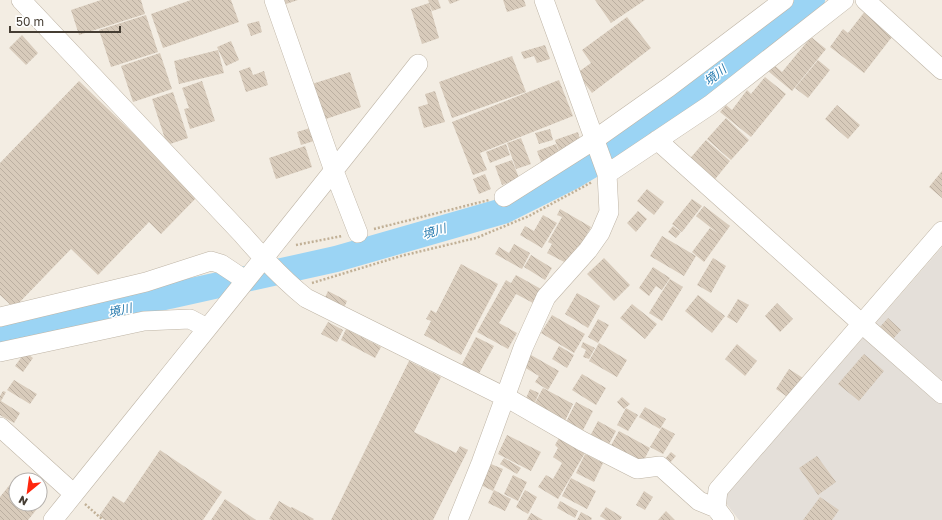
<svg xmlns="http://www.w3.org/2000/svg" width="942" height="520" font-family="'Golos Text','Noto Sans JP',sans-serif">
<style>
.industrial{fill:#e4dfd9}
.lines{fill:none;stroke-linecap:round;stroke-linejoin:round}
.river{stroke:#9bd4f4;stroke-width:26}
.building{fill:url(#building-back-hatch)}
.minor-casing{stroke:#bfb5a6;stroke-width:20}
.path{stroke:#c1b096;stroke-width:2.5;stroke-dasharray:2 2;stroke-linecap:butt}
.minor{stroke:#fff;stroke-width:19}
.labels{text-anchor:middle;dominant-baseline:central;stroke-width:3;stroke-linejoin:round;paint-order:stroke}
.water-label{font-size:12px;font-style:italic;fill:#267aae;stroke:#fff}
</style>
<defs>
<pattern id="building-back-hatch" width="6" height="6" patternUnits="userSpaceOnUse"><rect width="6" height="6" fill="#d8cbbb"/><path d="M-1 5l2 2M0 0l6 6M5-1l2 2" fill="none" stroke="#bbafa1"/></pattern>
</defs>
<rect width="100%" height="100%" fill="#f3ede3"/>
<path class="industrial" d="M942 247V520H739L725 502 726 495Z"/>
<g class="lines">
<path class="river" d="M0 338 169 296 336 259 503 211 573 176 627 144 812 0"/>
</g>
<path class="building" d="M101 0H141L145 14 79 35 71 10Z
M191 0H231L239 22 163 48 151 14Z
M281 0H298L283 5Z
M428 0H438L441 8 432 11Z
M448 0H460L450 4Z
M503 0H524L526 6 507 12Z
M595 0H645L611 23Z
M429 3 439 38 422 44 411 9Z
M866 10 895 33 864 73 830 47 843 29 848 33Z
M146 15 158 52 111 67 99 30Z
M627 17 651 48 592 93 577 73 591 63 582 50Z
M259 21 262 32 251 36 247 24Z
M22 35 38 53 26 65 9 48Z
M811 37 826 49 792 91 768 71 774 65 782 72Z
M231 41 239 60 226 66 217 47Z
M545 45 550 59 537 63 534 56 524 59 521 52Z
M218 50 224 73 179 84 174 61Z
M160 53 172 89 133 102 121 66Z
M512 56 526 92 452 118 439 82Z
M818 60 830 70 808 98 795 88Z
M250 67 253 75 264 71 268 85 246 92 239 71Z
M350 72 361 107 323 120 312 84Z
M765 77 786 94 751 137 720 112 726 105 732 110 747 90 751 94Z
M559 80 573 116 480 153 487 170 473 175 452 122Z
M79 81 198 196 161 234 149 222 98 275 71 249 14 308 0 295V163Z
M202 81 215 121 190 129 184 109 189 108 182 88Z
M435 91 445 122 424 128 418 107 428 104 425 94Z
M173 92 188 138 167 145 152 99Z
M837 105 860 125 848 139 825 119Z
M726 118 749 140 731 160 707 139Z
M310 128 314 141 301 145 297 132Z
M550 129 553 140 539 144 535 133Z
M578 132 581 143 559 151 555 140Z
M521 138 531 164 516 169 507 143Z
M706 140 730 161 711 184 686 163Z
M506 144 510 155 490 163 486 152Z
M556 144 561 158 542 165 537 151Z
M305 146 312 167 276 179 269 158Z
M512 160 519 178 502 185 495 166Z
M942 171V198L929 187Z
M485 174 491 189 479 194 473 179Z
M647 189 664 202 654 215 637 201Z
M692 199 702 206 682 232 672 224Z
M704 206 730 226 704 262 692 252 710 228 719 234 696 216Z
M560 209 591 227 570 265 547 253 552 244 548 242 562 217 557 215Z
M638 211 647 219 636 232 627 223Z
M543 215 557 223 542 248 520 235 525 226 534 231Z
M673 226 681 232 676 238 668 232Z
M662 236 696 256 684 276 650 256Z
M514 244 530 253 522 269 495 254 499 247 509 253Z
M531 255 552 268 545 280 524 267Z
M604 258 630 285 614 301 587 274Z
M713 258 726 266 711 293 697 285Z
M461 264 498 284 461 355 424 335 431 321 426 319 431 310 436 313Z
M653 267 670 278 662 290 656 286 649 296 639 288Z
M516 275 541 289 533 303 516 294 499 323 517 333 508 349 477 332 506 280 511 283Z
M670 279 683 287 662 321 649 313Z
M328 291 347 301 342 312 323 302Z
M577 293 600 306 588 328 565 314Z
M698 295 725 316 712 333 685 311Z
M738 299 749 305 737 323 727 317Z
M777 303 793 319 780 332 765 316Z
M632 304 657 324 645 339 620 318Z
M552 315 585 334 574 353 541 333Z
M888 318 901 330 892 340 879 328Z
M598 319 609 325 598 343 588 337Z
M328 322 343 330 337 342 321 334Z
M346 329 381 347 375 358 341 340Z
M476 337 494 346 476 379 459 370Z
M583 342 595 348 589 359 583 357 586 350 581 347Z
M599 343 627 360 617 377 589 361Z
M737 344 757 361 745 376 725 359Z
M559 346 574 355 567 368 552 359Z
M25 352 33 358 23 372 15 366Z
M864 354 884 371 859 401 838 384Z
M531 355 559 371 548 390 535 382 539 376 524 367Z
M409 361 441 377 414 432 456 453 460 446 468 450 433 520H331Z
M789 369 803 378 789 398 776 389Z
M582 374 606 388 596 405 572 390Z
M14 380 37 394 30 404 7 390Z
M543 388 573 404 565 421 534 405Z
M530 389 539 393 533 407 524 403Z
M3 391 6 392 1 401 20 413 14 423 0 415V396Z
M622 397 630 404 624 409 617 402Z
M576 402 593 411 583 430 566 422Z
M645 407 666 419 660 429 639 417Z
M626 408 638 415 628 431 617 425Z
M598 421 616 431 607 448 589 438Z
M662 427 675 434 663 454 650 447Z
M563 431 589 446 558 499 538 487 546 475 553 479 562 463 553 457 558 448 555 445Z
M619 431 650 448 641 466 609 449Z
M507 435 541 452 531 471 498 454Z
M160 450 222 492 203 520H105L99 516 113 496 124 503Z
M671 452 676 456 668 465 663 461Z
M585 454 603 463 594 482 576 473Z
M817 456 836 482 818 495 799 468Z
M504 458 521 468 517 474 500 464Z
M491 464 503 469 493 491 481 485Z
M513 475 527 482 518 501 504 494Z
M571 478 596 491 587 509 562 496Z
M12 482 16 485V504H41L28 520H0V497Z
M494 490 511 499 505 511 488 503Z
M525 490 537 497 528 514 516 507Z
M644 491 653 497 645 510 636 505Z
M820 497 839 510 832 520H803Z
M225 499 256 520H211Z
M279 501 291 508 292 507 314 519 313 520H272L269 519Z
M560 501 578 511 575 518 557 508Z
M606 507 622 517 620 520H606L600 516Z
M666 511 675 520H658Z
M581 512 592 518 591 520H577Z
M531 513 543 520H527Z"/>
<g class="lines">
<g class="minor-casing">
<path id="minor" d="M21 0 242 234C262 257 282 279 306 298L511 400 582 441 637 469 660 466 699 501 716 508 725 520
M274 0 334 171 358 233
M865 0 942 70
M657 140 861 323 942 394
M607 174 710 105 844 0
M504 197 594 140 669 87 784 0
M0 317 146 282 211 261 221 264 245 280
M0 352 144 321 190 319 207 328
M0 427 74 494
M716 508 718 490 942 231
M53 520C175 368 298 217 418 64
M458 520 481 463 523 348 546 297 588 250 600 233 609 212 607 174 544 0"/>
</g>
<path class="path" d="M374 229 489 200
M296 245 342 236
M312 283 401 256 476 238 529 216 592 182
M85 504 103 520"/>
<use href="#minor" class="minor"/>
</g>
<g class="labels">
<g class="water-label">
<text transform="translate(715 75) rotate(-38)">境川</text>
<text transform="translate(434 231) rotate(-16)">境川</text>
<text transform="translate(120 310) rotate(-13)">境川</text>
</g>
</g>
<g transform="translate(28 492) rotate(209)"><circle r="19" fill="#ffffff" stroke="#b5b1ad"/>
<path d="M0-3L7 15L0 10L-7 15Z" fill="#ff270e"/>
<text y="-6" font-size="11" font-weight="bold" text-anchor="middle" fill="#453d33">N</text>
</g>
<path d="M10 26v6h110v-6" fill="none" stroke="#453d33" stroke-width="2"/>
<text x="16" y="26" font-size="12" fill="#453d33" stroke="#ffffff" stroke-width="3" paint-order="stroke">50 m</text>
</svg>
